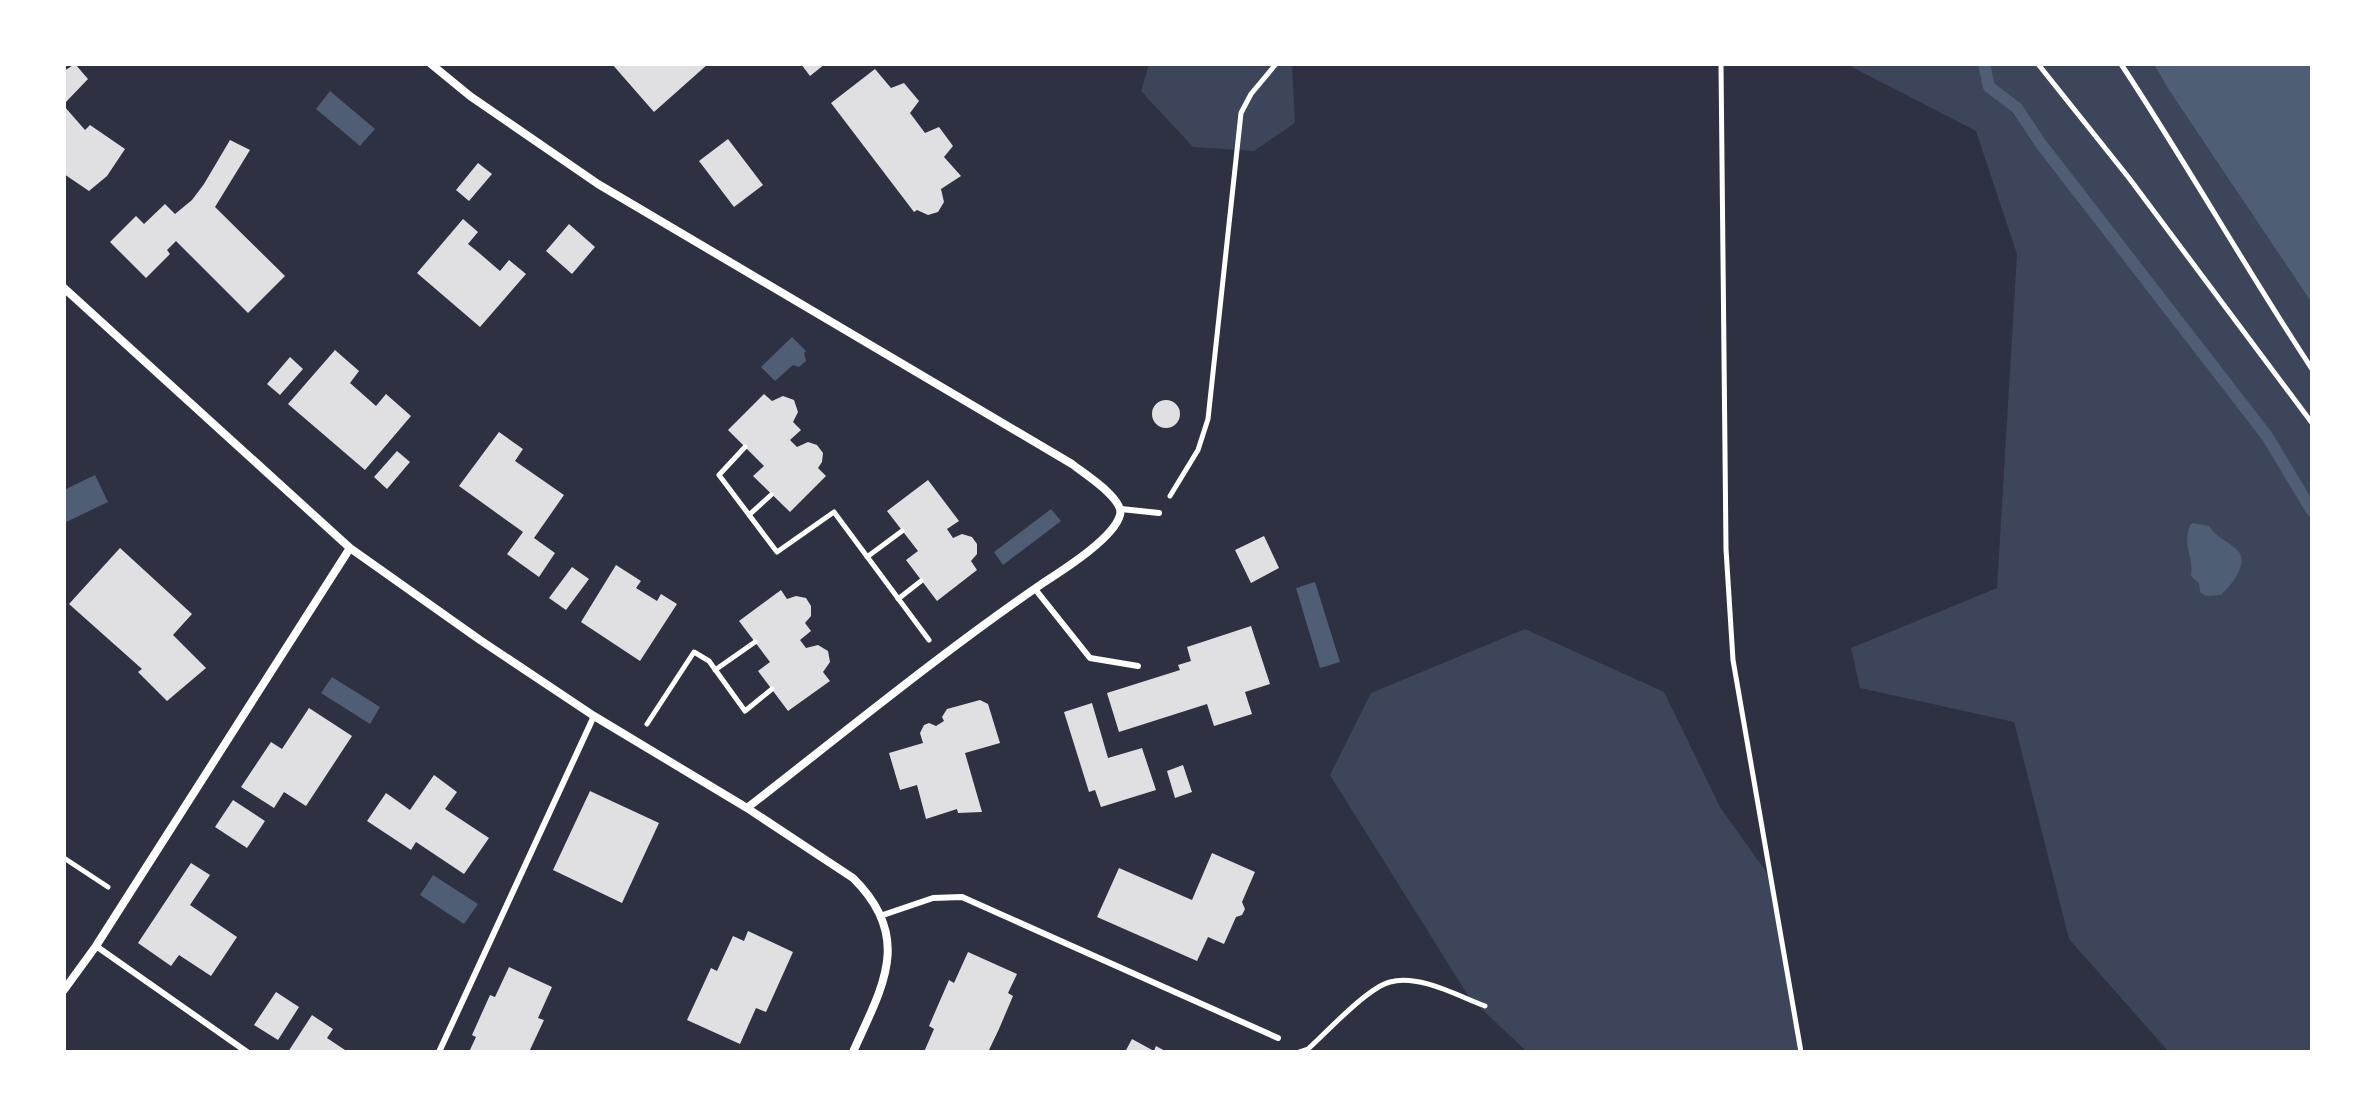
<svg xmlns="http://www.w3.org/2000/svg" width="2376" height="1116" font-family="Commissioner,sans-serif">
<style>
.green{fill:#3c4559}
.water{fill:#4f5d75}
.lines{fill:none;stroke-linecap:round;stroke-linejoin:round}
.stream{stroke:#4f5d75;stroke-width:12}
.building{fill:#e0e0e3}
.path{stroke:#fff;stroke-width:5}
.service{stroke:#fff;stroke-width:6}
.minor{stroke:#fff;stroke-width:8}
</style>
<rect width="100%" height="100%" fill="#2d3142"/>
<path class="green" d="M1149 64H1292L1295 123 1254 151 1193 147 1141 91Z
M1846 64H2312V1052H2169L2069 939 2014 722 1860 688 1851 648 1997 588 2017 254 1976 131Z
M1525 629 1664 692 1720 807 1772 880 1801 1052H1527L1469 997 1330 775 1371 693Z"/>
<path class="water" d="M2154 64H2312V303L2169 90Z
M330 91 375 129 360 146 316 109Z
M792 337 806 351 804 353 806 361 799 367 793 365 775 381 761 367Z
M95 475 108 502 64 523V490Z
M1051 509 1061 521 1003 565 994 552Z
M2193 523 2209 526C2217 539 2228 540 2238 551 2250 563 2230 587 2221 595L2206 596 2200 592 2199 583 2191 576C2194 555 2182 548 2190 525Z
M1315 582 1340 662 1320 668 1296 588Z
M332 677 380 707 370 724 321 693Z
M433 875 478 904 464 924 420 895Z"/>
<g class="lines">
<path class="stream" d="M1984 64 1989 87 2017 108 2041 144 2267 436 2312 511"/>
</g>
<path class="building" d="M75 64 88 79 64 104V71Z
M612 64H708L654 112Z
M801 64H825L810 76Z
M875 69 891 88 904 83 919 101 910 113 925 133 939 127 953 146 944 157 961 176 941 189 944 202 938 212 928 215 917 210 914 212 831 103Z
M64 106 85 130 90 125 125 149 107 176 89 191 64 174Z
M728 139 763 185 734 207 699 161Z
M230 140 250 150 215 207 285 276 248 313 176 241 167 250 170 254 146 278 110 242 136 216 144 224 165 204 175 214 192 200 204 184Z
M478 163 492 174 469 201 456 190Z
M463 219 478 232 468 244 478 252 500 271 509 260 526 274 480 327 417 273Z
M569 224 595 247 572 274 546 251Z
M335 350 359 371 350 383 376 406 386 394 411 416 365 470 288 404Z
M290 357 303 369 280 395 267 384Z
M764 394 772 401 783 396 794 400 798 412 793 422 801 430 790 440 797 447 808 442 817 445 823 453 822 462 818 468 826 476 790 512 753 476 764 466 728 430Z
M1152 414a14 14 0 1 1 28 0a14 14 0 1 1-28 0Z
M499 432 523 449 515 461 564 495 534 538 555 553 539 577 507 554 523 532 459 486Z
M397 451 410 462 387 489 374 477Z
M928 480 959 521 947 529 953 538 962 534 972 537 977 544V554L971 561 977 570 937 601 906 560 918 551 887 511Z
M1264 536 1279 568 1251 583 1235 550Z
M120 548 192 614 173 635 206 668 167 701 138 672 142 669 69 604Z
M616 565 641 581 636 588 657 601 661 594 677 604 640 661 581 622Z
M572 567 589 579 566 610 549 598Z
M781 590 787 599 796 596 806 598 811 606V616L805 623 811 631 800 640 806 648 818 645 828 651 830 662 823 672 830 681 788 711 758 671 770 662 739 621Z
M1251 626 1270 684 1245 692 1252 714 1214 726 1207 704 1119 732 1107 693 1180 670 1178 665 1191 661 1187 647Z
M980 700 988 704 1000 743 965 753 982 812 958 813 957 809 926 819 917 785 900 790 889 753 923 743 920 733 924 725 929 723 936 726 944 721 942 717 947 709Z
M1092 703 1108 758 1142 748 1156 790 1101 807 1095 790 1089 792 1064 712Z
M309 708 352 736 306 806 284 792 274 808 241 787 271 742 282 749Z
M1183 765 1192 792 1175 798 1167 771Z
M434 775 457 792 445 809 489 838 464 874 416 842 411 850 367 821 386 793 410 810Z
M590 791 659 823 622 903 553 870Z
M233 800 265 821 247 848 215 827Z
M1212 853 1255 872 1242 902 1245 909 1242 915 1236 917 1224 944 1208 937 1197 961 1097 917 1119 868 1192 900Z
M191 863 210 875 190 905 237 937 211 976 179 955 171 966 138 943Z
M748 931 793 952 766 1012 756 1008 740 1044 687 1020 711 968 717 971 733 936 744 941Z
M968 952 1017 974 1008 993 1013 996 999 1029 988 1052H924L934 1029 929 1026 949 980 954 983Z
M509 967 552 987 538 1018 544 1020 529 1052H469L476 1037 472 1035 490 995 495 997Z
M276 992 299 1007 278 1040 254 1025Z
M312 1015 333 1029 327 1038 348 1052H288Z
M1132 1039 1154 1051 1156 1046 1167 1052H1125Z"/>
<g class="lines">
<path class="path" d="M1721 64 1726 549 1733 660 1801 1052
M2038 64 2129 178 2312 423
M2121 64C2187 164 2246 269 2312 369
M745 447 719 475 777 552 834 512 929 640
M1170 496 1198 450 1208 419 1241 113 1251 94 1276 64
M749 515 771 495
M867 557 902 531
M898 599 921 581
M715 670 755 642
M647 724 694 652 709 661 745 711 772 689
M64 858 108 887
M1299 1052 1308 1049C1327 1032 1367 988 1390 982 1419 974 1458 996 1485 1006"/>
<path class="service" d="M1121 509 1159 513
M1035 589 1090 658 1138 666
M880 916 933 898 962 897 1278 1038
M96 946 247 1052
M439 1052 594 716"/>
<path class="minor" d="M431 64 470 96 598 184 1072 464C1083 473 1125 499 1120 515 1114 538 1063 570 1043 583 941 653 845 732 747 808
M64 288 350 548 480 640 594 716 747 808 853 878C914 938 882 987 853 1052
M64 990 96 946 350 548"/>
</g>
<rect width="2376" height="1116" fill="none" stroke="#ffffff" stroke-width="132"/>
</svg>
